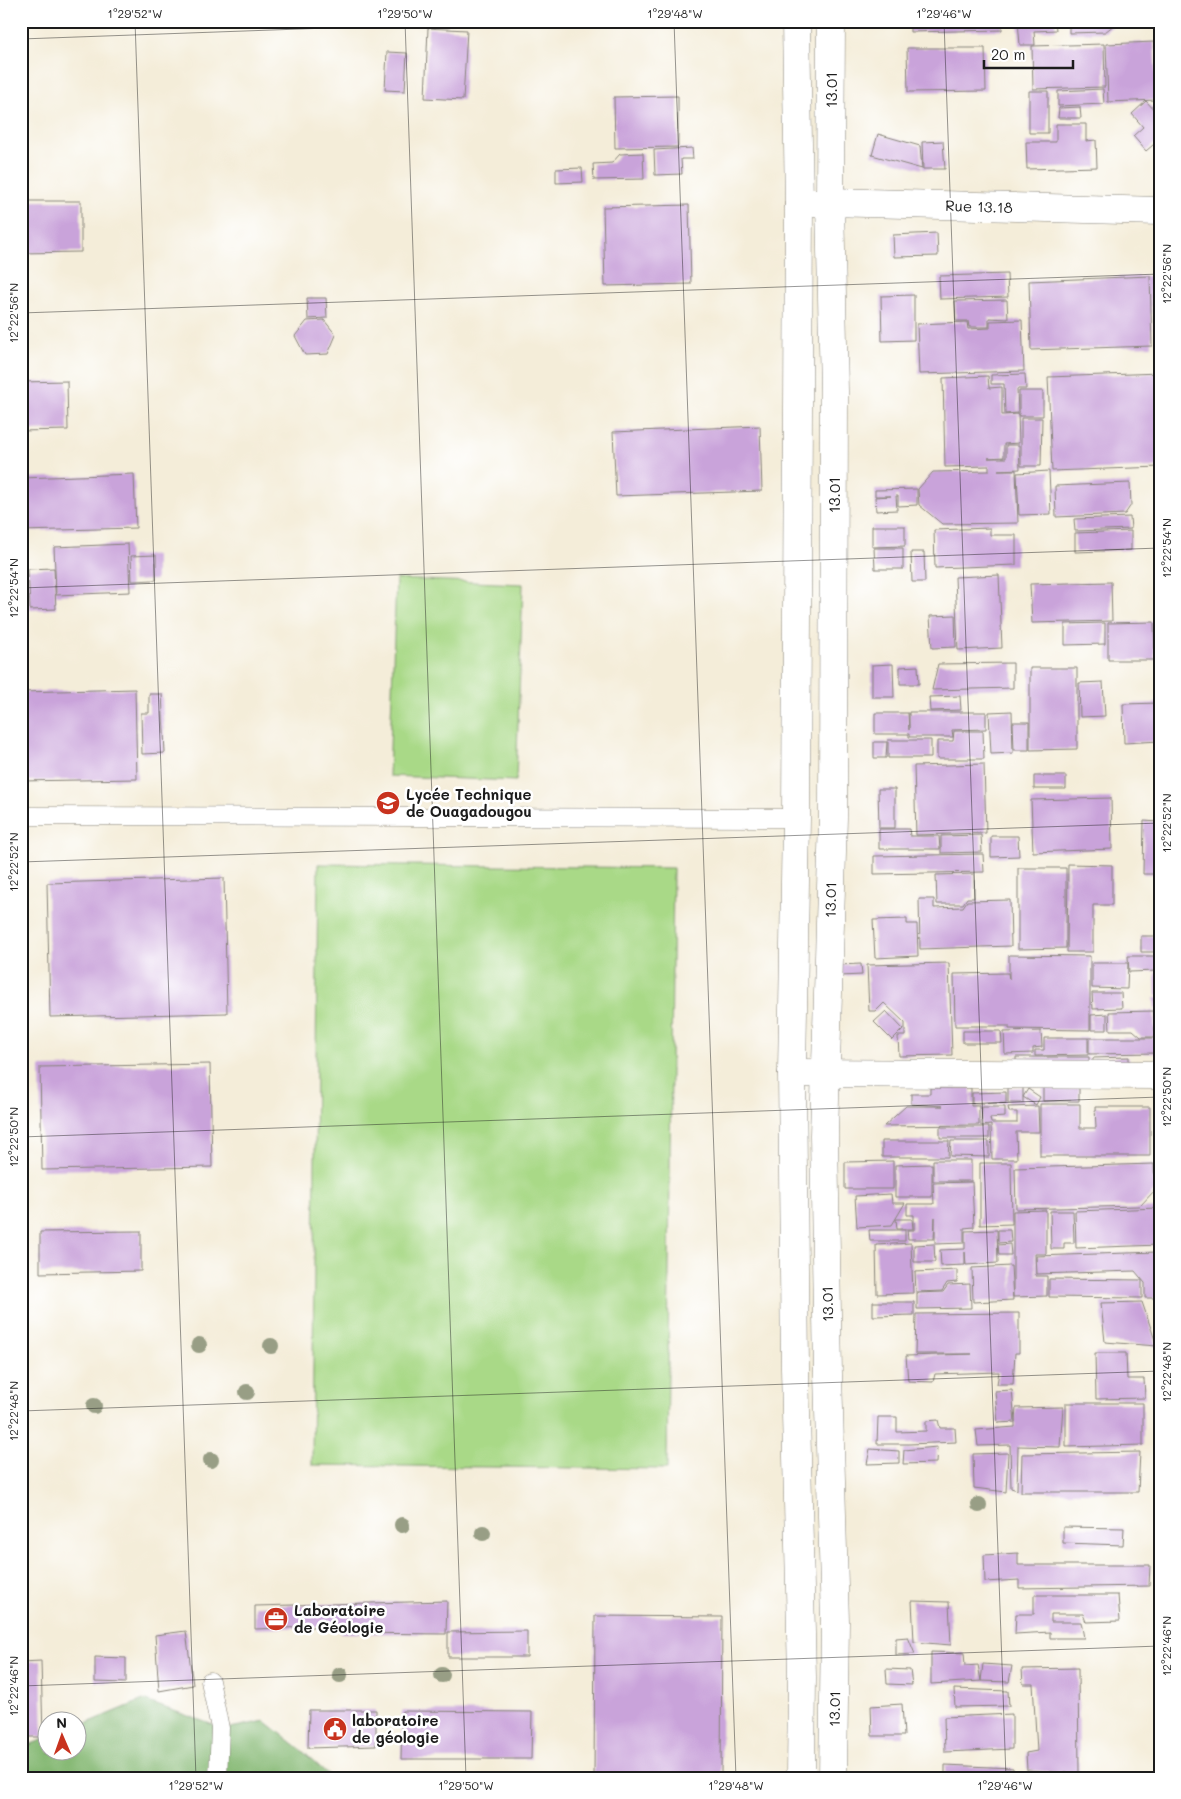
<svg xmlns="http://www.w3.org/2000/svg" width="1181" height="1799" font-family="Mali,sans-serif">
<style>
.green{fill:#a9d987;stroke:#627a52}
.forest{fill:#86b974;stroke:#516a48}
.building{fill:#c9a3da}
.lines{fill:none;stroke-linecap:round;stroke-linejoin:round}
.service-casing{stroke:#88847a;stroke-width:19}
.minor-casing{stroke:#88847a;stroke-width:29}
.tertiary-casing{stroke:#88847a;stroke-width:29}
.service{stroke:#fff;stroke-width:18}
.minor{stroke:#fff;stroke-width:28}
.tertiary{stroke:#fff;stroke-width:28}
.tree{fill:#989e85}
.ticks{fill:none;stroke:#1c1c1c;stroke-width:1;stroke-opacity:0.45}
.labels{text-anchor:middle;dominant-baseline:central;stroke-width:5;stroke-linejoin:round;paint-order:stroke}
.street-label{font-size:15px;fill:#1c1c1c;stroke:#fff}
.poi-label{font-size:15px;font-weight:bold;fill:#1c1c1c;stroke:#fff;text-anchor:start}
.neatline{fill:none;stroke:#1c1c1c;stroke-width:2}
.ticks-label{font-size:12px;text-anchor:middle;fill:#1c1c1c}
</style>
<rect width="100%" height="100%" fill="#fff"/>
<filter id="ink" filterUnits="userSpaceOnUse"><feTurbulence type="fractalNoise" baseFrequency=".02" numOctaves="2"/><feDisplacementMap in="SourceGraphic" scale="10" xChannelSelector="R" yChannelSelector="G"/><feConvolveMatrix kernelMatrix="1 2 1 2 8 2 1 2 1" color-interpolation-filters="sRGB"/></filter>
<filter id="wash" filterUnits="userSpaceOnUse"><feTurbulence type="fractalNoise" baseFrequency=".0096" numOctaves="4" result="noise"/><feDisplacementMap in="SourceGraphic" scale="20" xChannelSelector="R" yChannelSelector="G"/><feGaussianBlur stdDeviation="1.12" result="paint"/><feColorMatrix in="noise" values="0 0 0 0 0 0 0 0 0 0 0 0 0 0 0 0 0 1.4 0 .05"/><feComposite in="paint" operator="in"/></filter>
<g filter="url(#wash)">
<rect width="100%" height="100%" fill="#f4edd9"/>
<path class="green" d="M396 579 523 584 516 781 389 776Z
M318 864 673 868 667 1469 312 1465Z"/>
<path class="forest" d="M143 1700 225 1729 265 1721 298 1747 332 1778H21V1748L47 1738 48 1752H78V1727Z"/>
<g id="blocks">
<path class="building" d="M910 21H1002V30L910 32Z
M1018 21H1055L1056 30 1034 31 1035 45H1020Z
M1069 21H1119L1105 32 1069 33Z
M428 28 467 30 463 100 425 98Z
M1154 42 1157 100 1108 102 1106 44Z
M1104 44 1105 87 1033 89 1032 46Z
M907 48H985L986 91 908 92Z
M387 52 407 53 405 91 385 90Z
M1103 89 1104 104 1058 106V91Z
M1029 91H1048V133H1029Z
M678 96V147L615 148 614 97Z
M1146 101 1157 113 1160 110V139L1146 151 1133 136 1143 127 1132 114Z
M1080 107 1081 118H1058L1059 108Z
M1056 124H1086V141L1096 140 1097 167 1027 169 1026 142H1056Z
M878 134 920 146 922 169 872 155Z
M943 141 945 169H923L922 142Z
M692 148 693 159H681L682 174 655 175 654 150Z
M643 153 644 179 594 180 593 164 612 163 620 154Z
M582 168 583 182 556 183V169Z
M21 201H81V252L21 253Z
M689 205 691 284 605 286 603 207Z
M937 233 938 256 894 257 893 235Z
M1007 274 1008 297 940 299 939 276Z
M1150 276 1152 346 1031 350 1029 281Z
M914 295V340L882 341 881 296Z
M307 298H326L327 318 308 319Z
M1007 300 1008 319 989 318V327H969L968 321H956L955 301Z
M324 320 336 335 328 354 305 355 295 336 307 321Z
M1022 320 1024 371 919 374 917 324 967 322 968 329 990 328V321Z
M1160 373V467L1052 471 1048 377Z
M1025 374 1026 389H1017L1018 413 1005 414 1004 384H991V375Z
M988 376 989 388 1002 387V415L1018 414 1019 443 1004 444V457L988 458H1006V445H1019L1020 469 998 470H1016L1018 523 942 524 919 505 918 489 933 472 989 471V466L945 467 943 378Z
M67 381 68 430 21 431V382Z
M1019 391H1043V416H1019Z
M1021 418H1042L1041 466H1021Z
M760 426 762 491 616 496 613 432Z
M1049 471 1051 514 1019 515 1017 473Z
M134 474 136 528 21 531V478Z
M1130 483 1131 505 1125 514 1056 517 1055 486Z
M917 489V505L898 506V496H896L897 510 876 511 875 497 891 496H875V490Z
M1130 517 1131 529 1075 531 1074 519Z
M872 526H905V546L872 547Z
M990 528V535H1016V565L935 568 934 530Z
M1131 531V550L1075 552V533Z
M128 544 130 592 56 595 54 547Z
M874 548H903V569H875Z
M911 552H924L925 582H912Z
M156 555V580L132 581 131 556Z
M54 568 56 609 30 610 28 569Z
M999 575 1002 648 958 650 955 577Z
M1111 582 1112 621 1032 623 1030 584Z
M955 615 956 647 932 648 930 616Z
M1154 622 1155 660H1108V623Z
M1105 623V644L1065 645V624Z
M1013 663V688L932 690 938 664Z
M893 664 894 697H872V665Z
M918 666 919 684H900V667Z
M1030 668H1077V749L1030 750Z
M1103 682 1105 716 1080 717 1079 683Z
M135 689 137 779 21 781V692Z
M149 694H162L165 753 142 754 141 713H149Z
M960 696 961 710 930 711 929 697Z
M1160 703V741L1124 743 1123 704Z
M1012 711 1013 753 991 754 989 712Z
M909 712H986V729L952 730 953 737H909V734H875V713H908L909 730Z
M1013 722H1029V750H1014Z
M954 731H983L984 759H937V741H953Z
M888 740H931V758H888Z
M874 742H887L886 758H874Z
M984 764 986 833 916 835 914 766Z
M1034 776H1066V789H1034Z
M878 789H895V828H879Z
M1111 798 1112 849 1033 852 1031 800Z
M1144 821 1159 822 1158 874H1143Z
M879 829H909L910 836H939L940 849H879Z
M981 835 982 852 941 853V836Z
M991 836H1018L1019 856 991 857Z
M983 854 984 872 874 874V856Z
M1068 864 1112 865V905H1093V952H1067Z
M1018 868H1066V948L1018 949Z
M974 874V898H967L963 904H937L936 875Z
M224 878 227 1013 50 1017 47 883Z
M919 899H934V908L963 907 967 901 1010 900 1011 946 920 949Z
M907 919V924H917L918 956 875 958 873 920Z
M1141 936H1157V952H1141Z
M1009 955 1090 956V1030L1009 1029V1026H955L954 974 1008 973 1009 979Z
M1128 956H1156L1157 971 1129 972Z
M949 963 952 1055 899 1056 898 1036H905V1023L884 1003 876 1011H869L867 965Z
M1092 963H1128L1127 989 1092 988Z
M861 964 862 975 840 976 839 965Z
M1155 973H1160V996H1156Z
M1092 993H1121L1122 1008 1093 1009Z
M1154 998H1160V1008L1155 1009Z
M1156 1010H1160V1029H1157Z
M886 1011 903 1029 892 1040 874 1022Z
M1154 1011 1155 1031H1160V1037H1141L1133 1030H1110L1109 1012Z
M1107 1014V1030H1091V1015Z
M963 1031H1001L1002 1043H963Z
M1041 1031 1042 1047 1033 1048V1053L1005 1054 1004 1032Z
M1044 1038H1088V1055L1035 1056V1050H1044Z
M1089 1038H1160V1053L1089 1054Z
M1016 1057H1089V1069L1016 1068Z
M1129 1057V1066H1093V1058Z
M210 1064 212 1167 42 1170 40 1067Z
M1079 1083V1101H1043V1084Z
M1023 1087V1103H1008V1088Z
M930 1088H971V1106H979V1125L884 1126 906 1106H943L911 1104V1094H930Z
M1028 1089 1040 1097 1036 1105 1023 1097Z
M1006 1092V1103L972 1104V1093Z
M1040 1104H1080V1128H1096L1095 1107H1150V1156H1040Z
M1038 1106 1039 1132H1016L1017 1159H992L991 1125 981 1126 982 1107H1005V1117L990 1118 991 1123H1017V1112H1009L1008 1107Z
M940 1127H989V1138H940Z
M882 1141H949L948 1157H882Z
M951 1141H989V1157L950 1156Z
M933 1160H971V1181H933Z
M893 1161V1189H845V1162Z
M1157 1162H1160V1186H1157Z
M980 1163H1011L1012 1224 980 1225Z
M932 1164V1197H895V1165Z
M1154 1164 1155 1190 1140 1206 1016 1209 1015 1168Z
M972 1182 974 1227 964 1228V1243L935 1244V1217L934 1239H908L907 1230H914V1215H907V1204H934L933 1183Z
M891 1194 892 1203H905L892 1225 857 1227 855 1196Z
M1159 1208 1160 1245 1076 1248 1075 1211Z
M1046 1210V1254H1035L1036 1276H1047V1296L1013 1297V1211Z
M1050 1211H1073L1074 1243H1064V1249H1051Z
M896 1219H912L913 1229H897Z
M869 1230H905V1241H870Z
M997 1230 998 1263 966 1265 965 1252V1265L941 1266 940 1250 965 1249V1231Z
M998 1230H1010L1011 1242 998 1243Z
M141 1231V1271L40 1273V1232Z
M911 1243 913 1293 877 1294 876 1245Z
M934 1244 935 1262H914V1245Z
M1010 1244 1011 1255H999L998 1245Z
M1158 1252 1160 1298H1145V1283L1135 1271 1037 1274 1036 1256Z
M1011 1266 1013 1300 973 1302 972 1268Z
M957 1270V1282L947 1283 942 1291 916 1292 915 1272Z
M1049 1279 1142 1280V1298L1049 1297Z
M970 1284 971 1308 917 1309V1293L943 1292 948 1285Z
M873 1302H914V1315L873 1316Z
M1142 1302 1157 1346 1105 1342 1101 1303Z
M1019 1313V1353H1015L1013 1384H997L999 1372 935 1374 933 1382 908 1381 906 1356 972 1354H915L916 1314Z
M1095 1353H1126L1127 1379H1144L1145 1398 1096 1399Z
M1012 1390 1015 1422 1016 1408 1063 1407 1060 1447 1018 1446 1017 1490 1011 1488 1010 1445 978 1446 976 1430 1015 1427V1422L998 1423 995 1391Z
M1066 1403H1143V1445L1066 1447Z
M878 1417H897V1432L926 1431V1421L938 1420 940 1428H955L956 1442 909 1444H877Z
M937 1447 936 1463 903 1464 904 1450Z
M870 1449 899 1451V1463L867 1464Z
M1140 1452 1138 1492H1021L1022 1454Z
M1008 1453 1006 1492 974 1488 973 1454Z
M1063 1527 1124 1528 1123 1545 1063 1543Z
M1018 1553V1565H1150L1149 1586 1019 1588V1580L985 1582 984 1555Z
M1034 1595H1118L1120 1621 1086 1622 1083 1614H1051V1622H1081L1084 1638H1050V1632L1015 1634 1016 1614H1034Z
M447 1601 446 1634 340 1633 338 1626 255 1629V1606Z
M912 1601 949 1602 951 1645 914 1642Z
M595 1616 722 1617 721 1778H594Z
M186 1631 193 1685 159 1691 155 1635Z
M527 1631V1657H448V1632Z
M908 1637 915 1654 896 1655V1638Z
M931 1652 964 1653 965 1666 978 1665 981 1681 931 1684Z
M95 1657 126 1658V1683L95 1682Z
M41 1661 43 1737H21V1662Z
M983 1664 1012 1666 1009 1682 981 1681Z
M1078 1668 1079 1774 1027 1770 1026 1753 1037 1751 1033 1684H1023L1022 1669Z
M886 1669 910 1670 912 1685 887 1684Z
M954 1689 1008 1691 1009 1706 955 1707Z
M902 1704 904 1736H872L871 1706Z
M309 1710H376V1746L308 1748Z
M402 1711 532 1712 531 1759H401Z
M1012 1714V1749L945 1752 944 1717Z
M945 1765 1013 1768V1778H945Z"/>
</g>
</g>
<g filter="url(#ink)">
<use href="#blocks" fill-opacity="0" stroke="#88847a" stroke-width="1"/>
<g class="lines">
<g class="service-casing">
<path id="service" d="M21 816 796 818
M210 1681 220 1728 218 1778"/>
</g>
<g class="minor-casing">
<path id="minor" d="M799 204 830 202 1160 211
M792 1073 1160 1075"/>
</g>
<g class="tertiary-casing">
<path id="tertiary" d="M796 21 799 204 796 818 792 1073 795 1368 802 1677 801 1778
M831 21 830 202 834 391 833 817 824 1135 828 1374 835 1622 833 1778"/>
</g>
<use href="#service" class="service"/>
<use href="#minor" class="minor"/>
<use href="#tertiary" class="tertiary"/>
</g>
<g class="tree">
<circle cx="199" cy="1345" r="8"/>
<circle cx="271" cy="1346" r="8"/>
<circle cx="247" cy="1392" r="8"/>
<circle cx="94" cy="1406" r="8"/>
<circle cx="211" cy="1460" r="8"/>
<circle cx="979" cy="1505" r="8"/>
<circle cx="402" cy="1525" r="8"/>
<circle cx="483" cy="1533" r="8"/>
<circle cx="340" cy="1675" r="8"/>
<circle cx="442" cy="1675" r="8"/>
</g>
</g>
<path class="ticks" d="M135 21 196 1778M405 21 466 1778M674 21 736 1778M944 21 1006 1778M21 39 524 21M21 313 1160 274M21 588 1160 548M21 862 1160 823M21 1137 1160 1097M21 1411 1160 1371M21 1686 1160 1646"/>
<defs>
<g id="school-disc" transform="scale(1.25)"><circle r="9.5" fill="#c8321e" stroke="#fff"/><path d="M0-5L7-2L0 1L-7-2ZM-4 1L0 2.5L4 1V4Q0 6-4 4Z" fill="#fff"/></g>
<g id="office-disc" transform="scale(1.25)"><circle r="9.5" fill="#c8321e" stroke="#fff"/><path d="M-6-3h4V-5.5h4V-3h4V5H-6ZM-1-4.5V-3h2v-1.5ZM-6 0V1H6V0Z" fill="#fff"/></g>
<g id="civic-disc" transform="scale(1.25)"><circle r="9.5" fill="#c8321e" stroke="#fff"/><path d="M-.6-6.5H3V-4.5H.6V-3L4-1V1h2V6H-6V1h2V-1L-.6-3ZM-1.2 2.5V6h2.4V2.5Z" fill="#fff"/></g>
</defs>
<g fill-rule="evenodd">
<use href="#school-disc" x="388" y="803"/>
<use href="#office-disc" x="276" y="1619"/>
<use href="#civic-disc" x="335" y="1729"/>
</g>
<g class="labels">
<g class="street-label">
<text transform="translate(831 90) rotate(-90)">13.01</text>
<text transform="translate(979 206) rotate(2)">Rue 13.18</text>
<text transform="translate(834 495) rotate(-90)">13.01</text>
<text transform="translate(830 900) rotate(-89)">13.01</text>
<text transform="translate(827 1304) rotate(-91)">13.01</text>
<text transform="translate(834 1709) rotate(-89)">13.01</text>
</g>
<g class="poi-label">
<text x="406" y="794">Lycée Technique<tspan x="406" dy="17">de Ouagadougou</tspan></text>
<text x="294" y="1610">Laboratoire<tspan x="294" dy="17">de Géologie</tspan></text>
<text x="352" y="1720">laboratoire<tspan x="352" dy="17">de géologie</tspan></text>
</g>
</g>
<rect width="1181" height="1799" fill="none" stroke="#fff" stroke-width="55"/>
<g transform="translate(62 1736) rotate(358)"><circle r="24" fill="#ffffff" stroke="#a4a4a4"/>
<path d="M0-4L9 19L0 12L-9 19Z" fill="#c8321e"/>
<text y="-8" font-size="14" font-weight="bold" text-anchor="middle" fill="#1c1c1c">N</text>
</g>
<path d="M984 60v8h89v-8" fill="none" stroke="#1c1c1c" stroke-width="2.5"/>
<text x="991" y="60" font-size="15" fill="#1c1c1c" stroke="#ffffff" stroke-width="4" paint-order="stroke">20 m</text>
<rect x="28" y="28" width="1126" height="1744" class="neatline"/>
<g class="ticks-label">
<text x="135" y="18">1°29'52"W</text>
<text x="405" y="18">1°29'50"W</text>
<text x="675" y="18">1°29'48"W</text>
<text x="944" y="18">1°29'46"W</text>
<text transform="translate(1167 274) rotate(-90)" y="4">12°22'56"N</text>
<text transform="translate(14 313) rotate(-90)" y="4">12°22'56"N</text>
<text transform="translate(1167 548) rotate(-90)" y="4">12°22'54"N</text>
<text transform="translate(14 588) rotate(-90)" y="4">12°22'54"N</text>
<text transform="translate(1167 823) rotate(-90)" y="4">12°22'52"N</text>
<text transform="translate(14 862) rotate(-90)" y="4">12°22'52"N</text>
<text transform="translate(1167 1097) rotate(-90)" y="4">12°22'50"N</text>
<text transform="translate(14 1137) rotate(-90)" y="4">12°22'50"N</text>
<text transform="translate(1167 1372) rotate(-90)" y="4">12°22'48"N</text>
<text transform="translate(14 1411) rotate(-90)" y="4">12°22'48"N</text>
<text transform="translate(1167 1646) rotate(-90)" y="4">12°22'46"N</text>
<text transform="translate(14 1686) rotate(-90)" y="4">12°22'46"N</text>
<text x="196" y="1790">1°29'52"W</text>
<text x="466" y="1790">1°29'50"W</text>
<text x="736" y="1790">1°29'48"W</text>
<text x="1005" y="1790">1°29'46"W</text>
</g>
</svg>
